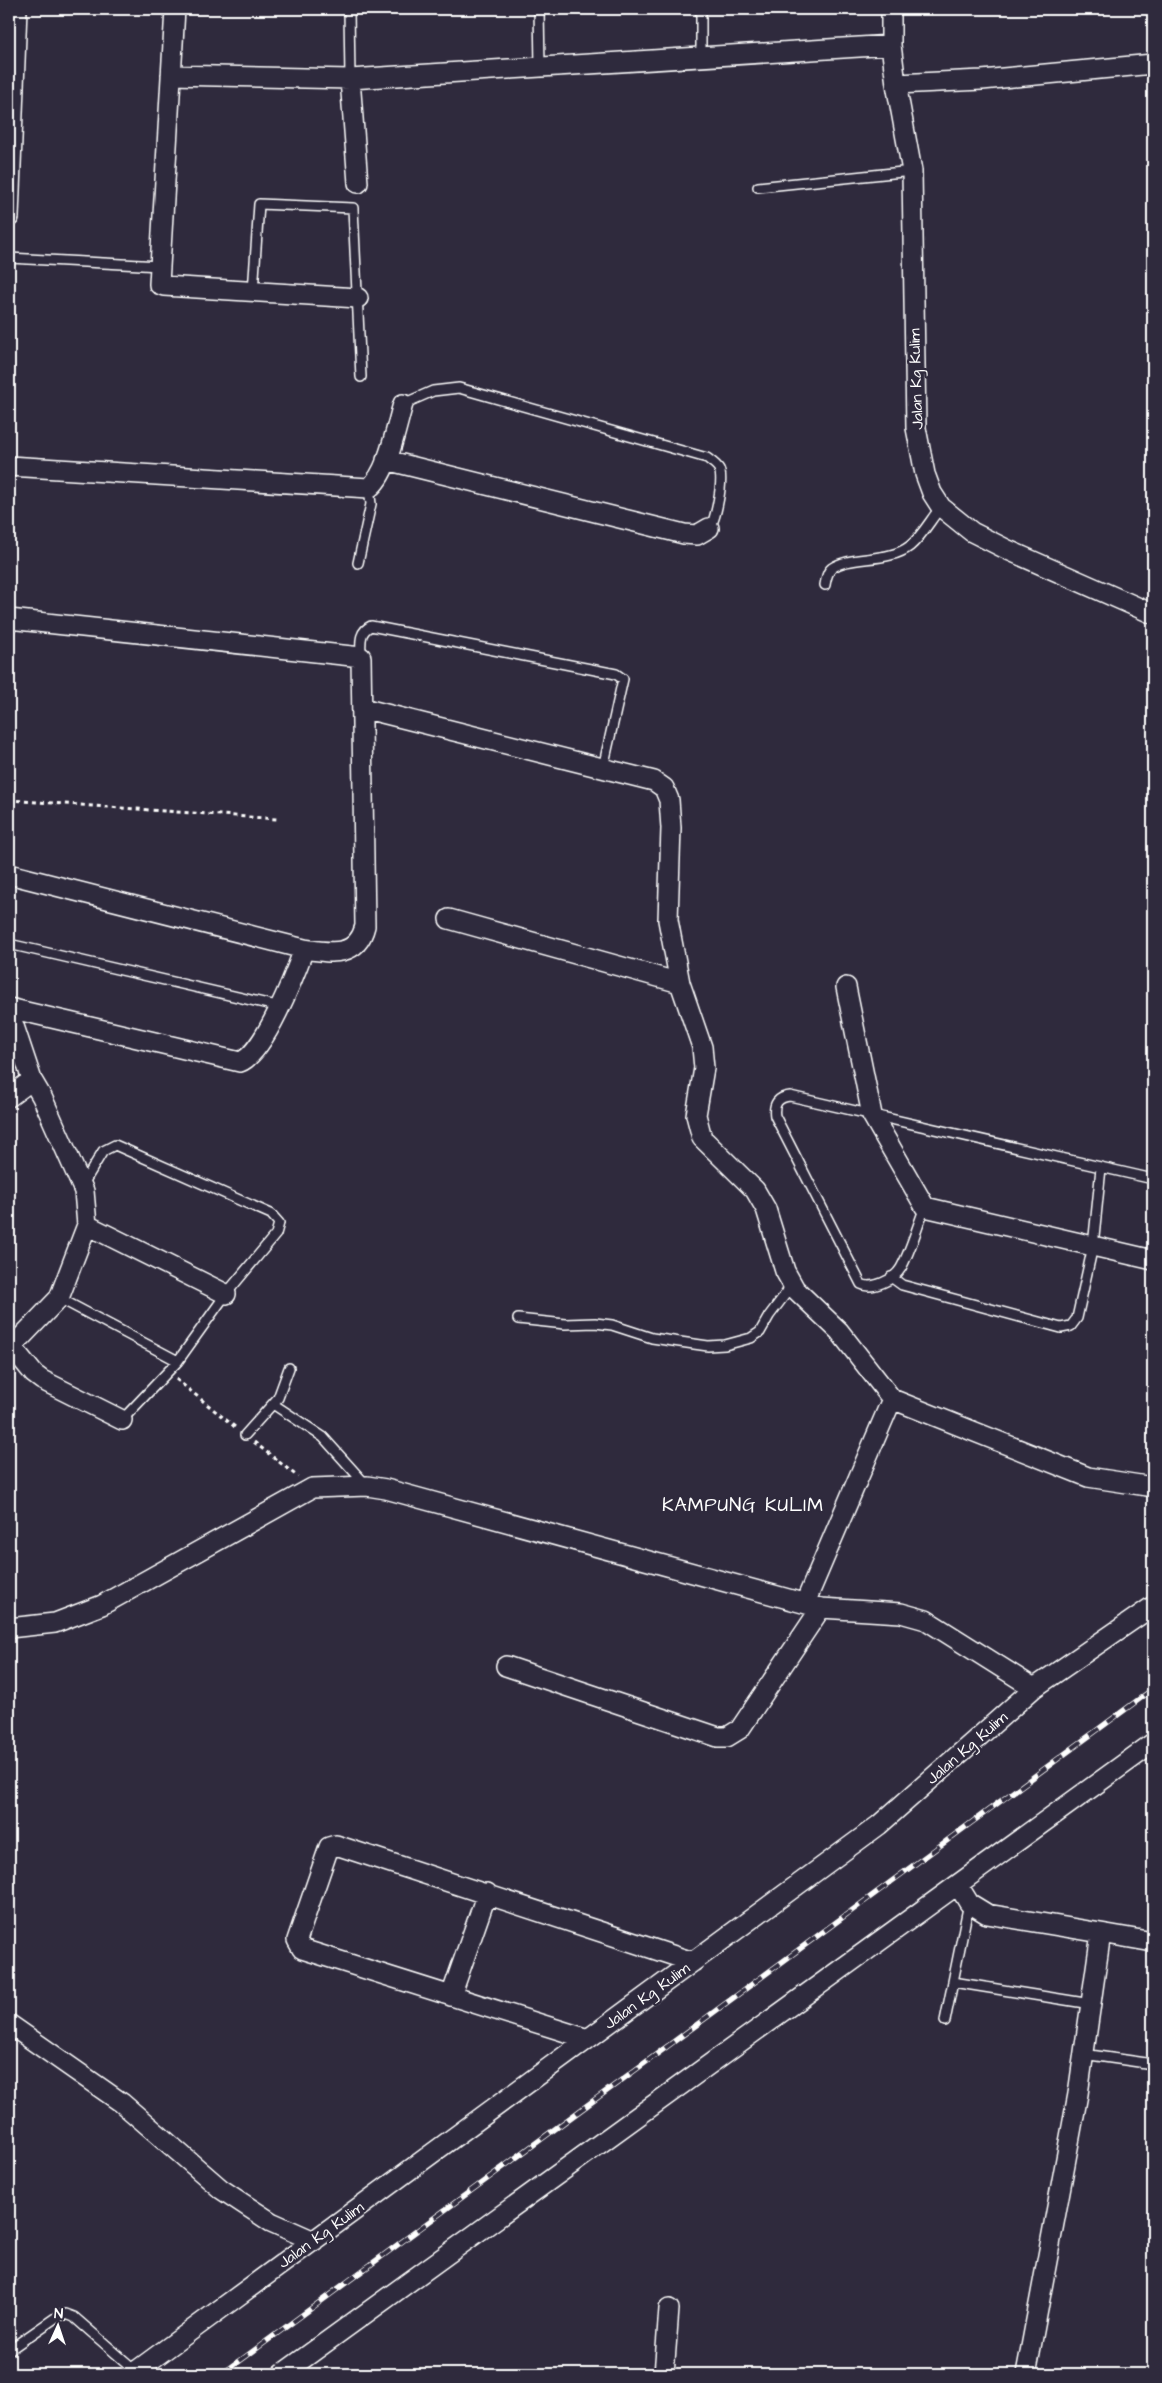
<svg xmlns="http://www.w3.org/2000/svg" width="1162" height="2383" font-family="'Architects Daughter',sans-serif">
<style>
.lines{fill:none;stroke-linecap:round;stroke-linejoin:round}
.lane-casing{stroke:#fff;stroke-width:12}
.street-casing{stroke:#fff;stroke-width:22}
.path{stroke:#fff;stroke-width:3;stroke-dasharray:4 4;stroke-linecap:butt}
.lane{stroke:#2f2a3d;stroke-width:9}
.street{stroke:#2f2a3d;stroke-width:19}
.rail-casing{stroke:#fff;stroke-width:5.5}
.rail{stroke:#2f2a3d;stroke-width:4;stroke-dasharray:11;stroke-linecap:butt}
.labels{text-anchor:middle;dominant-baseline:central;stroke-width:4.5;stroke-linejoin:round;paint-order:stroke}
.street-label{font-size:16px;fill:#fff;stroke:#2f2a3d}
.quarter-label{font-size:19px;letter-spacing:1px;fill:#fff;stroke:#2f2a3d}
</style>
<rect width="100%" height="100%" fill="#2f2a3d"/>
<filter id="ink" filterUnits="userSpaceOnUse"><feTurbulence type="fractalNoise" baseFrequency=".02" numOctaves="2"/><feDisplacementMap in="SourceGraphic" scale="10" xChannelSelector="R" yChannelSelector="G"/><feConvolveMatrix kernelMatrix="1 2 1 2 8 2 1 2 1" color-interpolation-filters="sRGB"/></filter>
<g filter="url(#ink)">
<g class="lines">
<g class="lane-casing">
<path id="lane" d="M349 9 350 79
M539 9 540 67
M701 57V9
M758 187 912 171
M9 258 160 266
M253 292 259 204 353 208 361 377
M403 404 433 391 459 388 707 458C711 461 717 465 719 469 724 479 716 521 709 528
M358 563 371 504 369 488
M825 585C826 579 827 572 832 568 850 555 889 563 910 546 922 536 931 519 941 507
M361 657C361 644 358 632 371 626L616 674 623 679 603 768
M9 944 281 1007
M82 1186 103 1151 115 1145 271 1214 279 1223 276 1234 226 1294 178 1361 122 1420
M925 1207C917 1227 911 1250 901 1268 894 1280 872 1290 861 1284L775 1116C773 1104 778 1097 790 1096L1153 1179
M891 1277 902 1285 1061 1328 1071 1326 1077 1318 1093 1246 1101 1168
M59 1298 178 1361
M518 1319 565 1324 595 1323 612 1325 652 1338 708 1346 725 1345 751 1338 760 1332 769 1316 787 1292 790 1282
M273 1404 323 1437 367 1486
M245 1435 278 1398 289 1368
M953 1982 1091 2004
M945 2021 969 1903
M1083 2054 1153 2064
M9 2350 58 2316 66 2314 74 2317 136 2371"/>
</g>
<g class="street-casing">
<path id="street" d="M175 9 159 284 164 286 358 298
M891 9V45L896 84 912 171 916 428 925 474 932 493 941 507 972 532 1008 550 1153 614
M171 75 350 79 891 45
M350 79 358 183
M896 84 982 80 1153 64
M9 217 17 9
M386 460 684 534 697 535 709 528
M9 466 369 488C388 474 396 427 403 404
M9 619 361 657 365 926C357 958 331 953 304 949
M362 708 654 781 664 788 669 800 671 828 668 920 680 983 702 1047 704 1068 696 1115 702 1138 755 1190 766 1209 785 1271 795 1289 839 1331 892 1399 1088 1477 1153 1487
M9 874 304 949C295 974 264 1054 240 1062L9 1008
M449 919 680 983
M846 987 872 1115 925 1207 1153 1260
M9 1011 32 1080 42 1097 84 1191 87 1225 59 1298 9 1350
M9 1097 32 1080
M87 1225 226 1294
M12 1347 34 1374 42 1380 122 1420
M805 1603 892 1399
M9 1628 55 1623 102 1605 312 1488 367 1486 386 1489 821 1608 901 1613 926 1620 1034 1688
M506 1666 718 1737H727L740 1729 821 1608
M958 1885 969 1903 987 1914 1101 1933 1078 2094 1026 2374
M1101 1933 1153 1942
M451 1996 487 1893
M9 2024 122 2103 221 2189 271 2222 314 2241
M588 2039 302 1949 297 1940 329 1847 336 1845 693 1962
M132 2374 879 1825 1034 1688 1153 1606
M282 2374 1153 1743
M664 2374 669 2309"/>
</g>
<path class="path" d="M9 800 277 819
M176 1379 235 1427
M254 1442 298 1477"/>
<use href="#lane" class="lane"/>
<use href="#street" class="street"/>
<g class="rail-casing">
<path id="rail" d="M222 2374 1153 1689"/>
</g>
<use href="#rail" class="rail"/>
</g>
</g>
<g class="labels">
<g class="street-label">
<text transform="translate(916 379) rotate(-92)">Jalan Kg Kulim</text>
<text transform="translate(967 1748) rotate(-41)">Jalan Kg Kulim</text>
<text transform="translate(647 1996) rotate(-36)">Jalan Kg Kulim</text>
<text transform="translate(321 2235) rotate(-36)">Jalan Kg Kulim</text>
</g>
<g class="quarter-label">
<text x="743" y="1505">KAMPUNG KULIM</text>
</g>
</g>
<rect width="1162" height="2383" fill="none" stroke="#2f2a3d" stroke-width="30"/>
<rect x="15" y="15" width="1132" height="2353" fill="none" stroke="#fff" stroke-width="2" filter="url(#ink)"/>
<g transform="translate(58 2326) rotate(3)" stroke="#2f2a3d" stroke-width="4" paint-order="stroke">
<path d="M0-4L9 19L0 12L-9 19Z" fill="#ffffff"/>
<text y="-8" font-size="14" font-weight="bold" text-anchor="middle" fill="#ffffff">N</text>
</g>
</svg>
